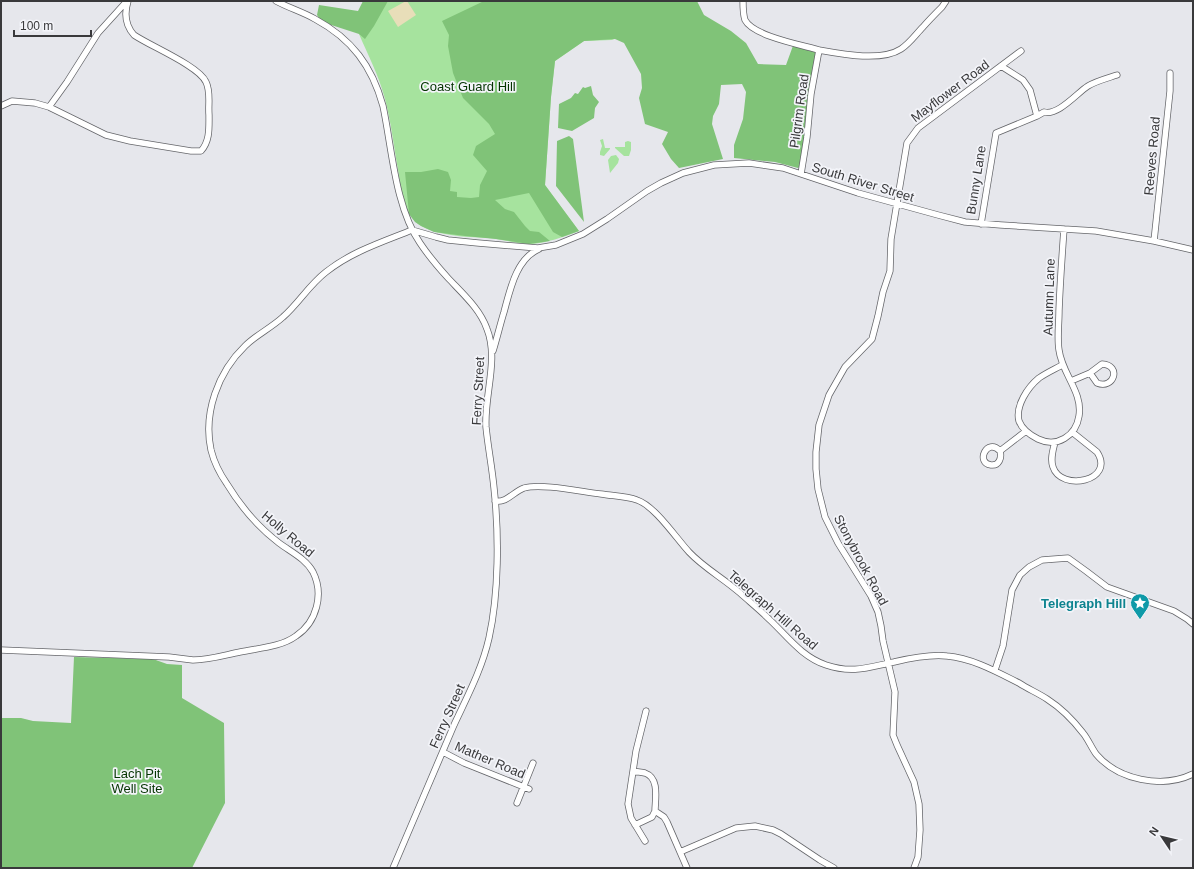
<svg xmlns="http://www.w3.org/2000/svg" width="1194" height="869" font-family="Helvetica,sans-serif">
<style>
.green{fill:#a6e39e}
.forest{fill:#80c378}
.sand{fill:#e8deb9}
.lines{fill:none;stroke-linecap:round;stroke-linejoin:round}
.minor-casing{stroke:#65666a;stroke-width:7}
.minor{stroke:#fff;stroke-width:5.5}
.labels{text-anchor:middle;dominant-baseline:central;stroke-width:3.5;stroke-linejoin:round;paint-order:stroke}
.park-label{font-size:13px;fill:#043401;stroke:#f3f4f9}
.street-label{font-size:13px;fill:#39393b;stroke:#f3f4f9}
.culture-label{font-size:13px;font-weight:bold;fill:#0d838f;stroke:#f3f4f9;text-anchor:end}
</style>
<rect width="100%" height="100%" fill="#e6e7ec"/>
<path class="green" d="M377 1H697L612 40 584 41 555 61 551 97 545 185 579 231C563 237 547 243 530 244 516 244 502 239 488 238 468 237 429 236 415 221 402 208 401 188 398 170 394 147 391 122 385 99 379 76 368 55 359 34Z
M603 139 605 148H610V149L604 156 600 155V152L602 146 600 140Z
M628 141 631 142V150L629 156H624L615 148V147H625V142Z
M616 155 619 159 618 163 610 173 608 160 611 156Z"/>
<path class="forest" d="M363 1H388L374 26 365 39 359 34 322 22 317 15 319 5 358 11Z
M484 1H697L704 15 731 31 746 43 758 64 786 65 794 43 819 50 803 164 798 168 775 162 734 158V145L743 119 746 92 742 84 721 85 719 104 713 116 712 124 723 159 679 168 671 159 662 144 668 132 645 124 639 98 642 88 641 74 624 43 615 39 584 41 555 61 551 97 545 185 579 231 562 237 553 232 529 193 495 200 505 209 514 212 525 226 530 231 539 232 550 241 529 244 496 239 465 236 434 232 421 226 415 222 409 214 405 172H421L438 169 448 172 451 180 450 191 457 192V197L471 198 479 197 480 185 487 171 473 155 476 146 495 134 489 124 463 98 453 73 448 46 449 35 442 21Z
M591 86 593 95 599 102 595 108 594 118 572 131 558 128 559 104 571 98 575 93 578 94 583 87 585 88Z
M569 136 573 139 584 222 556 186 557 141Z
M74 657 153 659 167 664 182 665V698L224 723 225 803 192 868H1V718H21L33 721 71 723Z"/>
<path class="sand" d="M406 1H407L416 15 398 27 388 11Z"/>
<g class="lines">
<g class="minor-casing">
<path id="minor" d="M276 1C289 8 303 12 315 19 352 39 372 66 383 106 392 148 395 207 420 243 428 255 438 267 448 278 463 294 480 309 487 329 499 359 484 396 486 427 488 447 492 467 494 488 499 534 499 593 489 638 482 669 467 697 454 725 434 773 413 820 393 868
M743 1C743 7 743 14 745 20 753 36 802 45 819 50
M1001 66 1023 80 1030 90 1037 116
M1 106 12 101 35 103 49 107 67 82 98 33 127 1
M49 107 106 135 130 141 191 151H201C210 141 209 128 209 115 208 104 211 92 206 82 199 66 150 46 134 35 125 25 124 14 128 1
M801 174 807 137 811 94 819 50C841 54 881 62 901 49 910 43 916 34 923 27 929 20 936 13 942 7L946 1
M981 224 996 133 1037 116 1044 112C1058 116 1077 93 1088 86 1096 81 1108 78 1117 75
M1154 241 1170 91V73
M493 351C497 338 500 325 504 312 510 290 516 259 539 249
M1062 365C1055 369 1046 373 1039 378 1028 387 1015 406 1019 421 1022 429 1030 435 1038 439 1057 448 1076 436 1079 416 1083 392 1062 374 1059 350 1057 338 1059 324 1059 311 1060 283 1062 256 1064 229
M1071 381 1090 373 1097 383C1114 390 1122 365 1102 364L1090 373
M1055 442C1053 450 1050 459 1053 467 1061 492 1116 481 1097 452L1072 432
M1000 451C1002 458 999 466 991 465 975 463 987 437 1000 451L1026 431
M495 501C507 503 513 492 524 488 542 483 582 492 601 494 613 496 626 496 637 500 655 506 676 538 689 552 704 568 723 578 740 593 750 602 760 610 770 620 788 637 802 657 826 665 853 674 869 667 894 662 911 658 930 654 947 656 972 658 997 672 1019 683 1028 689 1038 693 1047 699 1061 708 1073 720 1083 733 1088 739 1091 747 1096 754 1118 780 1162 789 1193 774
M1 650 169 657C177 658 185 659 193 660 209 660 225 655 240 652 259 648 281 647 296 636 317 622 324 594 313 572 306 559 291 552 279 543 258 527 241 507 227 484 220 474 214 462 211 450 203 413 218 372 245 346 256 335 271 328 283 317 299 303 309 285 326 272 351 252 382 242 412 230L436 237 448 240 478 243 538 248 556 245 583 234 607 219 647 191 661 183 683 173 714 165 749 163 783 168 858 193 938 215 965 222 1001 225 1096 231 1154 241 1193 250
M995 670 1003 646 1012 590 1020 575 1029 567 1042 560 1068 558 1086 571 1107 587 1174 611 1187 619 1193 624
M443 752 464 763 529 789
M633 771C637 772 641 772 645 773 660 778 655 800 655 811L664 817 667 822 687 868
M517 803 533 763
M635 825 652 817 655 811
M645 841 631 818 628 804 636 751 646 711
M680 852 736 828 755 826 773 830 781 834 820 860 834 868
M914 868 918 857 920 830 919 804 914 782 897 745 893 735 895 692 883 641 881 626 878 612 871 596 838 543 825 517 818 489 816 469V452L819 425 829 395 845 367 872 339 878 316 883 292 890 271 891 239 907 143 918 128 1021 51"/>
</g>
<use href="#minor" class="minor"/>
</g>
<defs>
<g id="sight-pin" transform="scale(1)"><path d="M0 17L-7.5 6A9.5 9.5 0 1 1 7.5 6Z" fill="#0f9aa8" stroke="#f3f4f9"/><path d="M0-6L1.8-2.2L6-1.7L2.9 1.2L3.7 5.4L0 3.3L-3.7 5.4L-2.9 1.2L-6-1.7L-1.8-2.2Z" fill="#fff"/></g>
</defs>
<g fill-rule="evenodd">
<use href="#sight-pin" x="1140" y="603"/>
</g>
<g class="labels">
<g class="park-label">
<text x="468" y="86">Coast Guard Hill</text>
<text x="137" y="773">Lach Pit<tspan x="137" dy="15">Well Site</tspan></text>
</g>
<g class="street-label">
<text transform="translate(950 91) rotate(-37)">Mayflower Road</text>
<text transform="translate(799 111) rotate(-82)">Pilgrim Road</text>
<text transform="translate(1152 156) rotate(-85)">Reeves Road</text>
<text transform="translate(976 180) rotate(-81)">Bunny Lane</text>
<text transform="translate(863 182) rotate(17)">South River Street</text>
<text transform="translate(1049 297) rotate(-88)">Autumn Lane</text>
<text transform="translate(478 391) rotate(-87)">Ferry Street</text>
<text transform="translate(288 534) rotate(40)">Holly Road</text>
<text transform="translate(861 560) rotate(62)">Stonybrook Road</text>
<text transform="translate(773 610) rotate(41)">Telegraph Hill Road</text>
<text transform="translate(447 716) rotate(-66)">Ferry Street</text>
<text transform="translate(490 760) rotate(23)">Mather Road</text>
</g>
<g class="culture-label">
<text x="1126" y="603">Telegraph Hill</text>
</g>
</g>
<rect width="1194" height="869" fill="none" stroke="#39393b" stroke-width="4"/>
<g transform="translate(1162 837) rotate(305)" stroke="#f3f4f9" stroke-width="3" paint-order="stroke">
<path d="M0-3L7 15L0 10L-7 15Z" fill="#39393b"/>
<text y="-6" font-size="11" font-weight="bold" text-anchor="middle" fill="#39393b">N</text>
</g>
<path d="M14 30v6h77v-6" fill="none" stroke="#39393b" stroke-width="2"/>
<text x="20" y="30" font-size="12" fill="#39393b" stroke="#f3f4f9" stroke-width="3" paint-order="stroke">100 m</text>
</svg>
